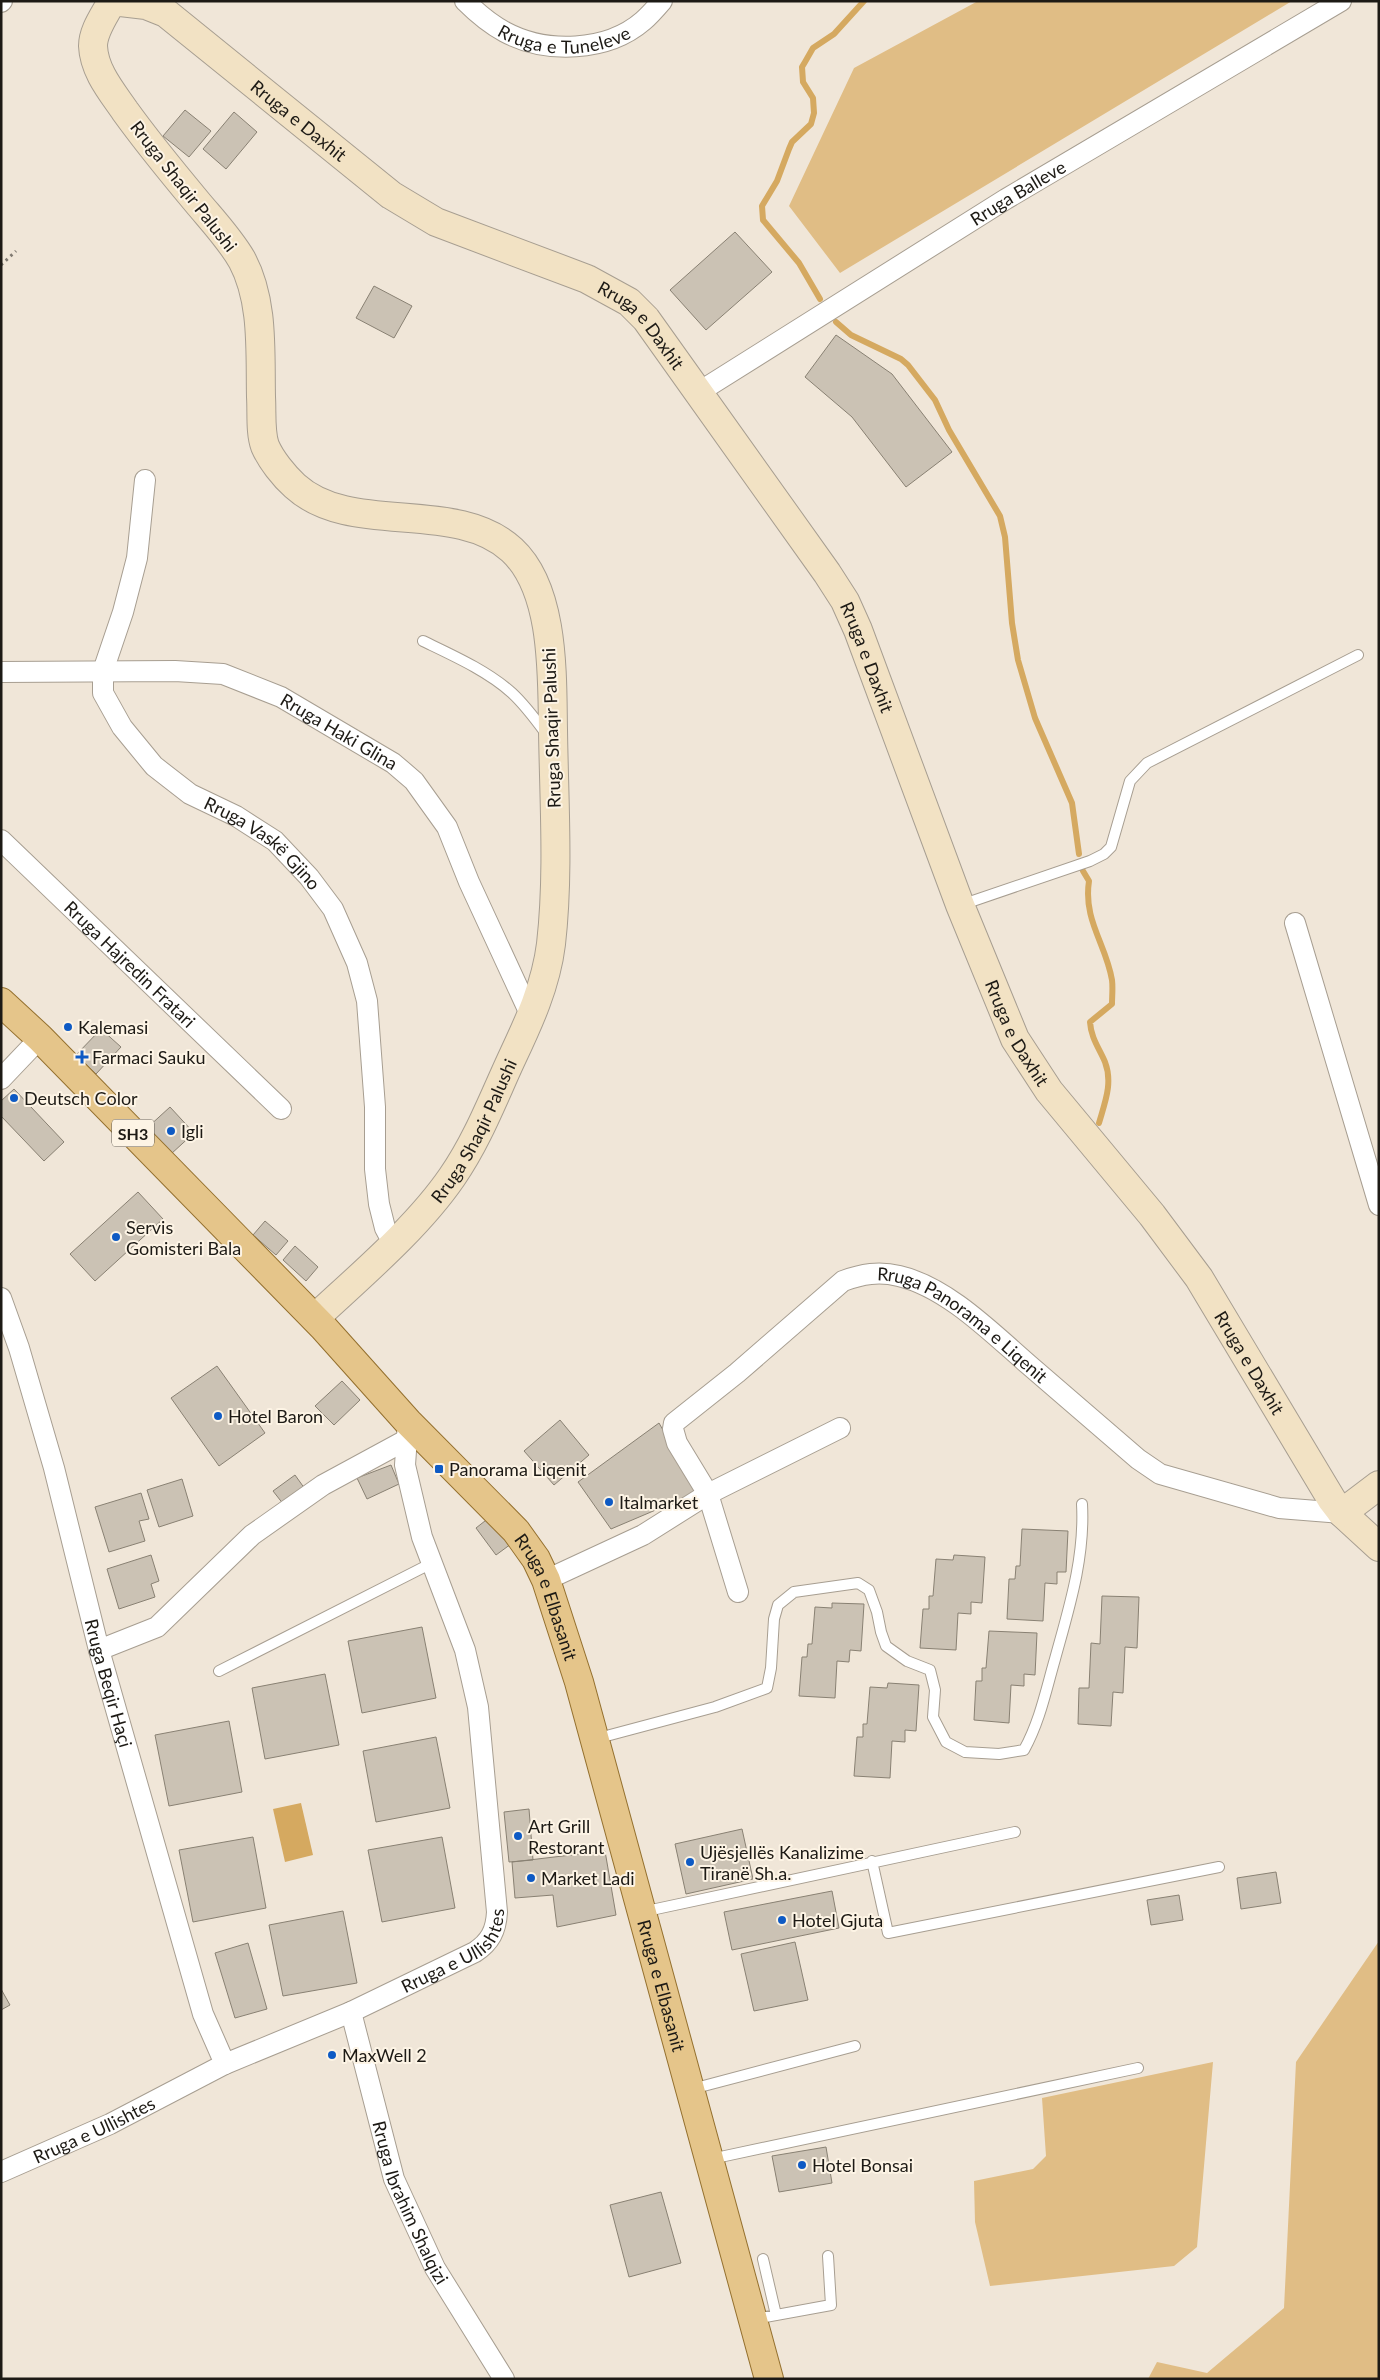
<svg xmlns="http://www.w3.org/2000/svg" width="1380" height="2380" font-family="Lato,sans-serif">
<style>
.green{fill:#e0bd85}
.water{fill:#d5a960}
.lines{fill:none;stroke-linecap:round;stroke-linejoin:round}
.stream{stroke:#d5a960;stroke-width:6}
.building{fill:#cbc2b4;stroke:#898173}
.lane-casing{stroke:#a79e91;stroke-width:12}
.street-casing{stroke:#a79e91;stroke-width:22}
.secondary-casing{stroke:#a79e91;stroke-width:30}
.primary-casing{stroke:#94702e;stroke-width:30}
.path{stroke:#817b72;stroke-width:3;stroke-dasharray:2.5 4;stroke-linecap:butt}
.lane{stroke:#fff;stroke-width:10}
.street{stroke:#fff;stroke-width:20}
.secondary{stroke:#f2e2c4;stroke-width:28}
.primary{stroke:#e5c58a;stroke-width:28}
.poi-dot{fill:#0e5ac4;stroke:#fdf4e5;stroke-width:2}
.labels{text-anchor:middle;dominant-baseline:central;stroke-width:4;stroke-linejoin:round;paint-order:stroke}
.shield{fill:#fdf4e5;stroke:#605b53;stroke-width:1}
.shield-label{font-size:16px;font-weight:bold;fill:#1d1a15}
.street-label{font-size:18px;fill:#1d1a15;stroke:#fdf4e5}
.poi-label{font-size:18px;fill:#1d1a15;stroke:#fdf4e5;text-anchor:start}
</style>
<rect width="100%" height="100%" fill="#f0e6d8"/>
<path class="green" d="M978 1H1292L840 273 789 206 854 68Z
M1379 1941V2379H1148L1157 2362 1207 2373 1284 2308 1296 2062Z
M1213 2062 1197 2247 1174 2266 990 2286 975 2222 974 2181 1033 2169 1046 2156 1042 2098Z"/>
<path class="water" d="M301 1803 313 1855 285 1862 273 1809Z"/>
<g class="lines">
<path class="stream" d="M820 299 799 263 763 220 762 206 777 181 789 149 792 142 811 124 814 113 813 98 803 82 802 67 805 62 813 48 834 34 864 1
M836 322 851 335 901 359 908 365 935 400 949 430 1000 516 1005 537 1012 623 1018 660 1035 718 1072 803 1079 854
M1083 871 1089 881C1083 920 1106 944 1112 980 1113 988 1112 996 1112 1004L1090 1022C1091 1038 1099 1048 1105 1062 1113 1083 1105 1102 1099 1123"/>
</g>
<path class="building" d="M185 110 211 131 189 157 163 136Z
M234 112 257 132 226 169 203 149Z
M735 232 772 272 706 330 670 290Z
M374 286 412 306 394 338 356 318Z
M836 335 892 374 952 452 906 487 852 417 805 377Z
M101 1029 121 1047 96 1074 76 1055Z
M14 1089 64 1142 44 1161 1 1116V1101Z
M170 1107 194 1133 171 1154 147 1128Z
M138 1192 163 1219 95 1281 70 1254Z
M265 1221 288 1241 276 1255 253 1235Z
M295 1246 318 1267 306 1281 283 1260Z
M217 1366 265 1433 219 1466 171 1398Z
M342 1381 360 1400 334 1425 315 1406Z
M560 1420 589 1455 554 1485 524 1451Z
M659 1423 698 1492 611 1529 578 1482Z
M391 1465 399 1484 367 1499 357 1478Z
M295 1475 305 1489 284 1505 273 1491Z
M182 1479 193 1516 159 1527 147 1490Z
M141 1493 149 1519 139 1521 145 1541 109 1552 95 1507Z
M490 1517 511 1544 496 1555 476 1528Z
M1022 1529 1068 1531 1066 1572H1057V1584L1045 1583 1043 1621 1007 1619 1009 1579H1015L1016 1566H1020Z
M151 1555 159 1581 151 1584 155 1597 119 1609 107 1569Z
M954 1555 985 1557 982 1603 971 1602V1614L958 1613 956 1650 920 1648 923 1609H929V1596H933L936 1559 953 1560Z
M1102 1596 1139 1597 1137 1648 1125 1647 1123 1693 1113 1692 1111 1726 1078 1724 1079 1688H1089L1091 1643 1100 1644Z
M832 1603 864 1604 861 1651 850 1650 849 1662 837 1661 835 1698 799 1696 802 1657H807L808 1644H812L815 1607 832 1608Z
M422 1627 436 1698 362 1713 348 1641Z
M989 1631 1037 1633 1035 1675 1024 1674V1686L1011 1685 1009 1723 974 1720 976 1681H982V1668H986Z
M325 1674 339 1745 265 1759 252 1688Z
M888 1683 919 1685 916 1731 905 1730V1742L892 1741 890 1778 854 1776 857 1737H863V1724H867L870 1687 887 1688Z
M229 1721 242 1792 169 1806 155 1735Z
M436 1737 450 1808 376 1822 363 1751Z
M529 1809 533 1860 509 1862 504 1812Z
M742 1829 753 1879 686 1894 675 1844Z
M253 1837 266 1908 193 1922 179 1850Z
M442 1837 455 1908 382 1922 368 1850Z
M605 1851 616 1915 557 1927 553 1895 515 1898 512 1862Z
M1276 1872 1281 1903 1241 1909 1237 1878Z
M832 1891 839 1928 732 1950 724 1912Z
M1179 1895 1183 1920 1151 1925 1147 1900Z
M343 1911 357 1983 283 1996 269 1925Z
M795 1942 808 2000 754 2011 741 1954Z
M248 1943 267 2009 235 2018 215 1953Z
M1 1989 10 2005 1 2010Z
M826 2147 832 2183 779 2192 772 2156Z
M661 2192 681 2263 629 2277 610 2205Z"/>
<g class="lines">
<g class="lane-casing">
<path id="lane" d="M423 641C452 655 488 671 512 693 526 706 536 720 547 735
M961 905 1090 861 1104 854 1111 847 1130 781 1147 763 1358 655
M219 1671 432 1563
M595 1739 715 1707 767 1688 771 1668 774 1619 778 1605 794 1592 858 1583 869 1590 877 1612 881 1632 886 1646 907 1661 930 1670 935 1690 933 1717 946 1742 965 1752 999 1754 1024 1750C1040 1721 1046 1690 1055 1659 1069 1608 1085 1558 1082 1504
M872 1861 888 1933 1219 1867
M642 1912 1015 1832
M692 2089 855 2046
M711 2159 1138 2068
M763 2259 776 2315
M754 2319 831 2305 828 2256"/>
</g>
<g class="street-casing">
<g id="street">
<path id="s1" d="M465 1C477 13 490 24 505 32 546 54 607 52 643 21 650 15 656 8 662 1"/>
<path d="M1 2 2 1"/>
<path id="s2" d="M699 392 1006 199 1341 1"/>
<path id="s3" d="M145 480 137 558 123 612 103 671V693L122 727 154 766 190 794 236 816 275 841 309 877 333 909 357 963 367 1001 375 1107V1169L379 1204 385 1228 393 1243"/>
<path id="s4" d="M1 672 175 671 223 674 281 697 393 763 414 781 447 827 469 882 531 1016"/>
<path id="s5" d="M1 840 281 1109"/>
<path d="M1295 923 1379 1205"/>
<path d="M1 1079 40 1038"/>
<path id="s6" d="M1 1298 19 1348 54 1468 99 1650 203 2014 225 2064"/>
<path d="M546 1580 643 1535 708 1494 840 1428"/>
<path id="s7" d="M738 1592 708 1494 677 1443 673 1429 674 1423 737 1373 843 1281C862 1274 879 1271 899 1276 947 1287 992 1333 1029 1365 1065 1396 1102 1428 1138 1459L1160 1474 1279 1508 1342 1513"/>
<path d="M99 1650 157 1627 252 1535 323 1485 406 1440"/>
<path id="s8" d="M351 2012 394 2179 435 2268 504 2379"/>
<path id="s9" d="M1 2172 110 2124 225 2064 351 2012 475 1952C490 1942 496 1931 497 1912L478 1707 465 1650 422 1537 405 1465 408 1422"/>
</g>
</g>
<g class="secondary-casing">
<g id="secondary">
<path id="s10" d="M315 1318C360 1276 417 1228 452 1177 477 1141 493 1099 511 1060 529 1022 546 985 551 944 559 874 554 801 553 730 552 676 555 590 512 550 456 498 351 537 295 486 284 476 271 460 265 446 260 432 262 413 261 397 260 352 264 301 242 260 230 239 212 220 197 202 172 172 148 143 125 111 112 92 94 71 93 46 93 30 105 15 112 1L146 5 166 13 391 195 436 222 587 279 629 302 646 319 827 573 845 601 858 630 960 905 1015 1039 1049 1091 1152 1215 1199 1278 1332 1500 1342 1513 1379 1547"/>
<path d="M1342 1513 1379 1485"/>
</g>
</g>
<g class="primary-casing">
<g id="primary">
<path id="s11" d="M1 1002 40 1038 323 1327 408 1422 516 1531 536 1559 546 1580 579 1682 769 2379"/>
</g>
</g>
<path class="path" d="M1 265 16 251"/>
<use href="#lane" class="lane"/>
<use href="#street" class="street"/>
<use href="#secondary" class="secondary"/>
<use href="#primary" class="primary"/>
</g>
<g class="poi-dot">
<circle cx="68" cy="1027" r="5"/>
<path d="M79.5 1049.5h5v5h5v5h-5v5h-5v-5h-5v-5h5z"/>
<circle cx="14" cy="1098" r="5"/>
<circle cx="171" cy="1131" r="5"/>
<circle cx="116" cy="1237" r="5"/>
<circle cx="218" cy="1416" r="5"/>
<rect x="434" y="1464" width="10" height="10" rx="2.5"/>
<circle cx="609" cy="1502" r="5"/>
<circle cx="518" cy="1836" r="5"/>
<circle cx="690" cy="1862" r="5"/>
<circle cx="531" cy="1878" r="5"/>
<circle cx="782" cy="1920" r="5"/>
<circle cx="332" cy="2055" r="5"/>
<circle cx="802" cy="2165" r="5"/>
</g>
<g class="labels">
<rect class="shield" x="112" y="1119.5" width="42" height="27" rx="4"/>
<g class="shield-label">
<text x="133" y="1133">SH3</text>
</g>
<g class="street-label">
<text stroke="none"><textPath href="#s1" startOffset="112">Rruga e Tuneleve</textPath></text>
<text stroke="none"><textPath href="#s10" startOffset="1864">Rruga e Daxhit</textPath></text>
<text transform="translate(184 186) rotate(52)">Rruga Shaqir Palushi</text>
<text stroke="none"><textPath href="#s2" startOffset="376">Rruga Balleve</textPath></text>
<text stroke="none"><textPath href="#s10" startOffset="2269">Rruga e Daxhit</textPath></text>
<text stroke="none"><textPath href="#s10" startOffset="2674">Rruga e Daxhit</textPath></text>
<text transform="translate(551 728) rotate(-92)">Rruga Shaqir Palushi</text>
<text stroke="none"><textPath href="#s4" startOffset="352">Rruga Haki Glina</textPath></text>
<text stroke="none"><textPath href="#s3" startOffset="442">Rruga Vaskë Gjino</textPath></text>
<text stroke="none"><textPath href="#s5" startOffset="179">Rruga Hajredin Fratari</textPath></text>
<text stroke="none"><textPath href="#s10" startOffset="3079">Rruga e Daxhit</textPath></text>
<text stroke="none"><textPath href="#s10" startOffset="248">Rruga Shaqir Palushi</textPath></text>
<text stroke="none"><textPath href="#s7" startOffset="540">Rruga Panorama e Liqenit</textPath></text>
<text stroke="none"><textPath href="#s10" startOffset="3484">Rruga e Daxhit</textPath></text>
<text stroke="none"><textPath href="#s11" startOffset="812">Rruga e Elbasanit</textPath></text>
<text stroke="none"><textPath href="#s6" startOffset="400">Rruga Beqir Haçi</textPath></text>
<text stroke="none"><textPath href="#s9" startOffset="508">Rruga e Ullishtes</textPath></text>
<text stroke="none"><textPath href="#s11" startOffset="1218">Rruga e Elbasanit</textPath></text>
<text stroke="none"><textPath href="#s9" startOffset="102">Rruga e Ullishtes</textPath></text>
<text stroke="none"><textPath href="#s8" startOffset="200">Rruga Ibrahim Shalqizi</textPath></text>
</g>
<g class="poi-label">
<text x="78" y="1027">Kalemasi</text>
<text x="92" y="1057">Farmaci Sauku</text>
<text x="24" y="1098">Deutsch Color</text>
<text x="181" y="1131">Igli</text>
<text x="126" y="1227">Servis<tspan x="126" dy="21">Gomisteri Bala</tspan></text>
<text x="228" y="1416">Hotel Baron</text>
<text x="449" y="1469">Panorama Liqenit</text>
<text x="619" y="1502">Italmarket</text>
<text x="528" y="1826">Art Grill<tspan x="528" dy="21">Restorant</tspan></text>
<text x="700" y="1852">Ujësjellës Kanalizime<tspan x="700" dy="21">Tiranë Sh.a.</tspan></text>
<text x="541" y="1878">Market Ladi</text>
<text x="792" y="1920">Hotel Gjuta</text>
<text x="342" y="2055">MaxWell 2</text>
<text x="812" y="2165">Hotel Bonsai</text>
</g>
</g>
<rect width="1380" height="2380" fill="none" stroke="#1d1a15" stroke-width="5"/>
</svg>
